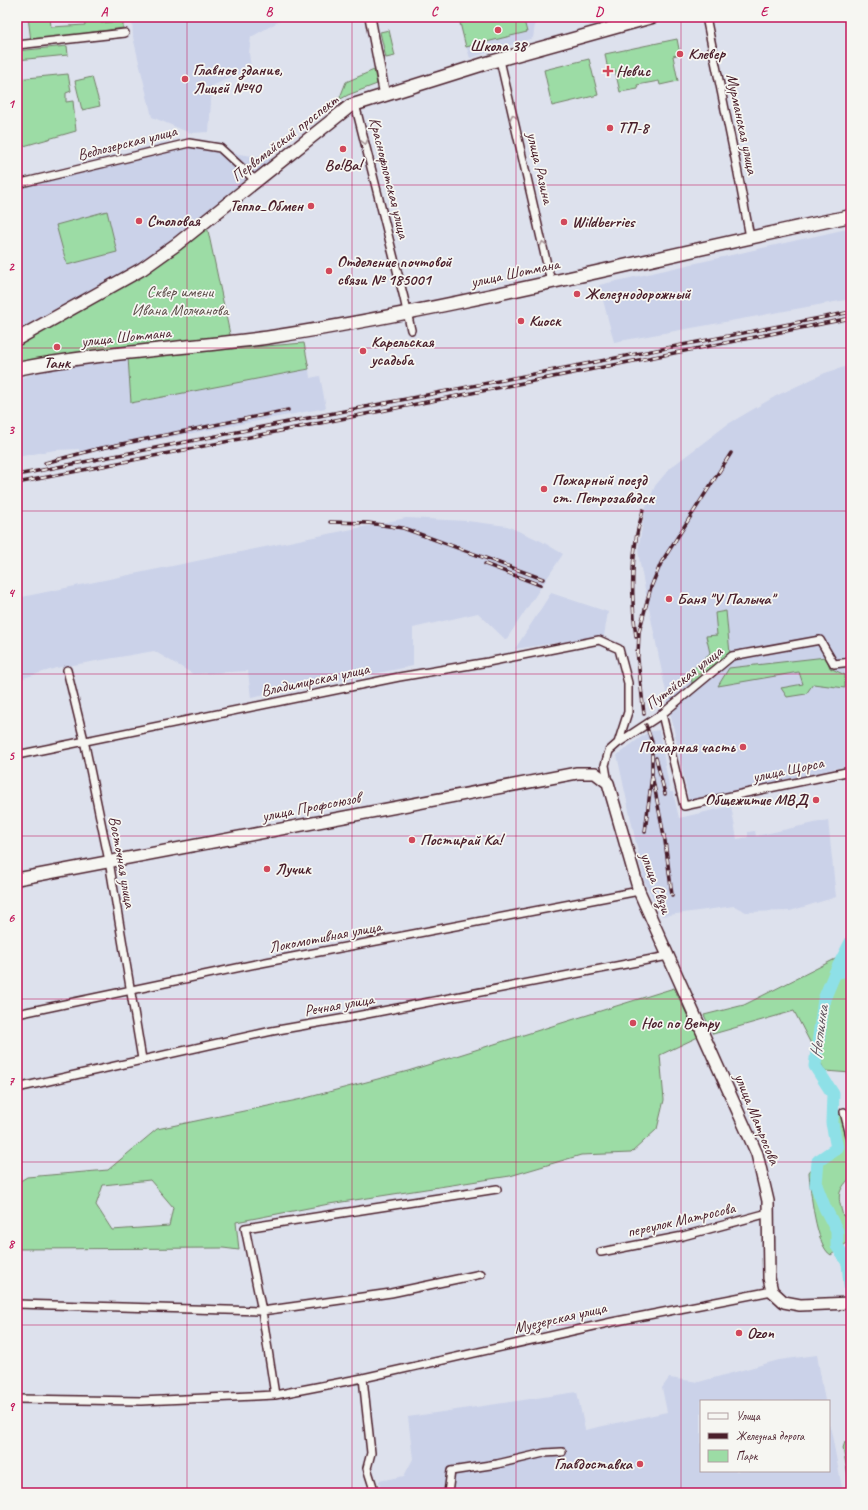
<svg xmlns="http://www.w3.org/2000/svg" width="868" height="1510" font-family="Caveat,sans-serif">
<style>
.built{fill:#cbd2e9}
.green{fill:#9cdca5;stroke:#737e68;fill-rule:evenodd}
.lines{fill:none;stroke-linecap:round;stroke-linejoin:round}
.river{stroke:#8ee0e7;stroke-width:13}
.minor-casing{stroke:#4a1f2b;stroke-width:10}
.tertiary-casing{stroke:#4a1f2b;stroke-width:12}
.secondary-casing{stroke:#4a1f2b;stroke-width:14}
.primary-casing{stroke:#4a1f2b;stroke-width:15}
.minor{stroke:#f6f6f2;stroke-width:7}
.tertiary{stroke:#f6f6f2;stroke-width:9}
.secondary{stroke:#f6f6f2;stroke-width:11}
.primary{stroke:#f6f6f2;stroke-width:12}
.rail-casing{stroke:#4a1f2b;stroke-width:3.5}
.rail{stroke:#f6f6f2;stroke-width:2;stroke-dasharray:6;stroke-linecap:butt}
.oneway{stroke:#a99598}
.grid{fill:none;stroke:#c2185b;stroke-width:1;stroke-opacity:0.55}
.poi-dot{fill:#d1495b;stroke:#f6f6f2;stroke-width:1.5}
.labels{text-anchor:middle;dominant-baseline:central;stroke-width:3.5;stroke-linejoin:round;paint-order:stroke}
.poi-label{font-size:16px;font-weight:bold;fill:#4a1f2b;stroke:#f6f6f2;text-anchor:start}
.street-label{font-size:16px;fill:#4a1f2b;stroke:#f6f6f2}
.park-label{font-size:16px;fill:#5e4e4a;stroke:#f6f6f2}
.water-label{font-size:17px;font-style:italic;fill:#5b4f5a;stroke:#f6f6f2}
.neatline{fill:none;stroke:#c2185b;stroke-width:1.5}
.grid-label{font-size:13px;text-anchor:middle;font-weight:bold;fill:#c2185b}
</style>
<rect width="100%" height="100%" fill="#dde1ed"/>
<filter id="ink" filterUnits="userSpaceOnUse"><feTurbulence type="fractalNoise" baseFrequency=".025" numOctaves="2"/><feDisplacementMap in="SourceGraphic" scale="8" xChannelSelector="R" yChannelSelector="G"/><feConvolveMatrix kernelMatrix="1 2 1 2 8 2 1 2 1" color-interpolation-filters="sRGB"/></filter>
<g filter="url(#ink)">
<path class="built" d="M132 17H287L251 37 249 53 251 68 212 86 209 132 190 133 152 117 133 37Z
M457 17H536L533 38 470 58Z
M164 143 272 159 142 263 17 330V180Z
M851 228V299L614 342 599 285Z
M128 357 131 403 309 369 310 378 320 376 326 408 80 454 79 449 55 450 17 457V379L39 372Z
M851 365V765L689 801 668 702 640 564 638 550 645 510 655 486 670 468 728 424 776 396 825 373Z
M406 518 467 521 507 526 541 541 563 554 506 640 478 613 413 628V666L251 698 248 671 193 674 154 651 56 668 17 680V598Z
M551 593 608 612 604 636 515 649Z
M659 730 670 792H673L679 818 731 806 737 839 748 837V832L755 831 756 836 828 820 836 897 790 911 746 912 734 906 662 916 660 907 654 901 644 880 617 755 648 732Z
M817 1355 825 1401H701V1471H829V1420L843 1493H381L379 1481 404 1476 413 1459 408 1417 577 1392 585 1430 667 1412 662 1388 669 1378 699 1382 779 1360Z"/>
<path class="green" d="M28 17H50L51 27 85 25 84 17H100L101 23 123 21V28L86 33V35L31 41Z
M482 17H523L527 32 466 47 460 23Z
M389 30 395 56 386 58 380 32Z
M677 39 680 54 673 56 678 81 660 85 659 81 637 85 638 89 620 92 615 70 608 71 605 54Z
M67 46 68 55 17 60V51Z
M589 59 598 95 552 106 544 70Z
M374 70 377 84 348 95 339 100 346 82Z
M68 74 71 91 66 93V102L73 101 76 131 17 148V79Z
M92 77 100 106 82 110 75 81Z
M107 211 117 252 67 265 56 225Z
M207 226 231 339 17 363V346L147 273Z
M304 343 309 369 131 403 128 357Z
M726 611 730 654 692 684 691 671 710 653 706 636 717 635 715 613Z
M826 657 830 668 845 675V688L813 684 806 694 787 697 781 688 803 684 799 672 718 686 729 668Z
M851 951V1073L825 1071 794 1011 713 1034 704 1015 744 1005Z
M674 988 698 1037 660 1055 664 1100 657 1129 631 1153 581 1155 510 1176 329 1204 236 1222 239 1250 223 1248 17 1249V1183L27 1177 108 1170 157 1129 302 1099 408 1071ZM150 1180 173 1207 169 1226 112 1230 96 1205 103 1185Z
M839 1114 842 1117 851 1149V1177C836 1192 838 1197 843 1216L851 1215V1240L831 1255C816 1247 810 1190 809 1172 813 1165 833 1156 841 1150L834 1118Z
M845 1442H851V1481H849L843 1448Z"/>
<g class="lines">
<path class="river" d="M851 942 835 973 824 999 815 1066 833 1094 832 1123 837 1148 818 1161 816 1185 825 1208 837 1231V1246L848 1263 851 1295
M835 973 851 969"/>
<g class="minor-casing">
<path id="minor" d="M706 17 737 168 750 237
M17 45 125 33
M500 60 551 282
M355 104 404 298 411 330
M17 184 189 143 220 148 256 181
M67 670 84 740 109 861 142 1059
M662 714 684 806 851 771
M17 755 399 677 488 662 599 640 619 649 628 683V712L618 743
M608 783 605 765 609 751 618 743 662 714 732 656 820 640 834 664 851 662
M17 1014 261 963 639 891
M17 1088 272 1031 346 1018 668 956
M844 1112 851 1139
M601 1252 683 1236 768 1213
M17 1304 262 1311 391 1293 481 1274
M363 1378 371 1453 367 1468 375 1493
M275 1395 262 1311 245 1228 497 1189
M17 1399 141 1401 275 1395 363 1378 612 1322 772 1291
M448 1493 451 1471 497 1464 544 1453 562 1452"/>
</g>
<g class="tertiary-casing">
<path id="tertiary" d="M370 17 385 96"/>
</g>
<g class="secondary-casing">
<path id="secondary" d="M17 879 577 773H595L608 783 639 891 757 1154 768 1201 769 1278 772 1291 784 1302 800 1305 851 1303"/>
</g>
<g class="primary-casing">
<path id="primary" d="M17 339 142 269 177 244 350 106 487 63 652 17
M17 369C81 356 147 351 212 344 231 342 251 340 271 337 466 306 658 256 851 216"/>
</g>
<use href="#minor" class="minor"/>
<use href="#tertiary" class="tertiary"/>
<use href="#secondary" class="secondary"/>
<use href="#primary" class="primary"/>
<g class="rail-casing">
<path id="rail" d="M45 463 97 449 288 410
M17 475 851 312
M17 483 851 318
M330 522 368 523 403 528 543 579
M485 564 540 585
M636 637C632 605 631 572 636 540 637 530 641 520 643 510
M637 651 644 714
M638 656 639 632 651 587 661 563 731 453
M656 758 665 794
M652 775 665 841 672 895
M645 832 652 775V742L646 725"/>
</g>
<use href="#rail" class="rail"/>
</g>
<defs><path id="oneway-chevron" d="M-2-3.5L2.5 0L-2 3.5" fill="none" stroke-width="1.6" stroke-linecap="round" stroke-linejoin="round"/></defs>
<g class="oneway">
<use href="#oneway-chevron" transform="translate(513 117) rotate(-104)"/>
<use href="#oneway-chevron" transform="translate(365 142) rotate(75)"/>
<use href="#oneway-chevron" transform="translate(543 244) rotate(-103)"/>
</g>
</g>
<path class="grid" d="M187 17V1493M352 17V1493M516 17V1493M681 17V1493M17 185H851M17 348H851M17 511H851M17 674H851M17 836H851M17 999H851M17 1162H851M17 1325H851"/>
<g class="poi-dot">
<circle cx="498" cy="30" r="4"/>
<circle cx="680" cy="54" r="4"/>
<path d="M606 65h4v4h4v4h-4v4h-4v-4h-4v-4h4z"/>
<circle cx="185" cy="79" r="4"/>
<circle cx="610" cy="128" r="4"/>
<circle cx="343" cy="149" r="4"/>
<circle cx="311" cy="206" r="4"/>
<circle cx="139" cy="221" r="4"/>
<circle cx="564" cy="222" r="4"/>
<circle cx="329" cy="271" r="4"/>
<circle cx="577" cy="294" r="4"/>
<circle cx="521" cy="321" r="4"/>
<circle cx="57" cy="347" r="4"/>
<circle cx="363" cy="351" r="4"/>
<circle cx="544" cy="489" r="4"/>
<circle cx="669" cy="599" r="4"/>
<circle cx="743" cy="747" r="4"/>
<circle cx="816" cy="800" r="4"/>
<circle cx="412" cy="840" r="4"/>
<circle cx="267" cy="869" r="4"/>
<circle cx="633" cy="1023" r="4"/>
<circle cx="739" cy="1333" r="4"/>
<circle cx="640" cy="1464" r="4"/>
</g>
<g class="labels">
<g class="poi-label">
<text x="498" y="46" text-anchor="middle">Школа 38</text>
<text x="688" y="54">Клевер</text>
<text x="193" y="70">Главное здание,<tspan x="193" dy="18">Лицей №40</tspan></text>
<text x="616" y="71">Невис</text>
<text x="618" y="128">ТП-8</text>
<text x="343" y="165" text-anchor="middle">Во!Ва!</text>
<text x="303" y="206" text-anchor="end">Тепло_Обмен</text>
<text x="147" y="221">Столовая</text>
<text x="572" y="222">Wildberries</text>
<text x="337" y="262">Отделение почтовой<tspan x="337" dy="18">связи № 185001</tspan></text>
<text x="585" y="294">Железнодорожный</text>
<text x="529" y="321">Киоск</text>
<text x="371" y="342">Карельская<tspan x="371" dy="18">усадьба</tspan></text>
<text x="57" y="363" text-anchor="middle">Танк</text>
<text x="552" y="480">Пожарный поезд<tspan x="552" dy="18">ст. Петрозаводск</tspan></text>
<text x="677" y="599">Баня "У Палыча"</text>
<text x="735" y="747" text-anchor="end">Пожарная часть</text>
<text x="808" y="800" text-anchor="end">Общежитие МВД</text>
<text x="420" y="840">Постирай Ка!</text>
<text x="275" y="869">Лучик</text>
<text x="641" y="1023">Нос по Ветру</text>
<text x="747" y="1333">Ozon</text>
<text x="632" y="1464" text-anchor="end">Главдоставка</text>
</g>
<g class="street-label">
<text transform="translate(742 124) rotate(78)">Мурманская улица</text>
<text transform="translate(285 138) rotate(-38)">Первомайский проспект</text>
<text transform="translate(127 143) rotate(-14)">Ведлозерская улица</text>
<text transform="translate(540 168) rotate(77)">улица Разина</text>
<text transform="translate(389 178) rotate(76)">Краснофлотская улица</text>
<text transform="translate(515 273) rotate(-12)">улица Шотмана</text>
<text transform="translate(126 337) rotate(-6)">улица Шотмана</text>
<text transform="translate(684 678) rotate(-38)">Путейская улица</text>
<text transform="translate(315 680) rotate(-12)">Владимирская улица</text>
<text transform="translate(788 770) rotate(-12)">улица Щорса</text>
<text transform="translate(311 807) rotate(-11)">улица Профсоюзов</text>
<text transform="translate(122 862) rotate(80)">Восточная улица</text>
<text transform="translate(656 883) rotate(70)">улица Связи</text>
<text transform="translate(325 937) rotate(-11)">Локомотивная улица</text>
<text transform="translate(339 1005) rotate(-10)">Речная улица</text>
<text transform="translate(757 1119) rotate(68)">улица Матросова</text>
<text transform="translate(681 1220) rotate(-13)">переулок Матросова</text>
<text transform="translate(560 1318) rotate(-13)">Муезерская улица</text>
</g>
<g class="park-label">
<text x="180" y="292">Сквер имени<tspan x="180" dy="18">Ивана Молчанова</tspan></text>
</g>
<g class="water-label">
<text transform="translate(819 1032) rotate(-82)">Неглинка</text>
</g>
</g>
<rect width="868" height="1510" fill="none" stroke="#f6f6f2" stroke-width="44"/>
<rect x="700" y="1400" width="130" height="72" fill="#f6f6f2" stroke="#b1a0a2"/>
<rect x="708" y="1413" width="20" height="6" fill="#f6f6f2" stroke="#b1a0a2"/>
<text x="736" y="1420" font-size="12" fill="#4a1f2b">Улица</text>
<rect x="708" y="1433" width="20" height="6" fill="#4a1f2b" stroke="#b1a0a2"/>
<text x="736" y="1440" font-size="12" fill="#4a1f2b">Железная дорога</text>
<rect x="708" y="1450" width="20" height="12" fill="#9cdca5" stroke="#b1a0a2"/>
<text x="736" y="1460" font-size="12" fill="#4a1f2b">Парк</text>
<rect x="22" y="22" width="824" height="1466" class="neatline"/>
<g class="grid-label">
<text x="104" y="16">A</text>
<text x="269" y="16">B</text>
<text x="434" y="16">C</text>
<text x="599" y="16">D</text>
<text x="764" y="16">E</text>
<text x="11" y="108">1</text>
<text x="11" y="271">2</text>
<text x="11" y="434">3</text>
<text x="11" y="597">4</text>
<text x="11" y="760">5</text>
<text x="11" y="922">6</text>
<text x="11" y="1085">7</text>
<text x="11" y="1248">8</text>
<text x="11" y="1411">9</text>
</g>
</svg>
